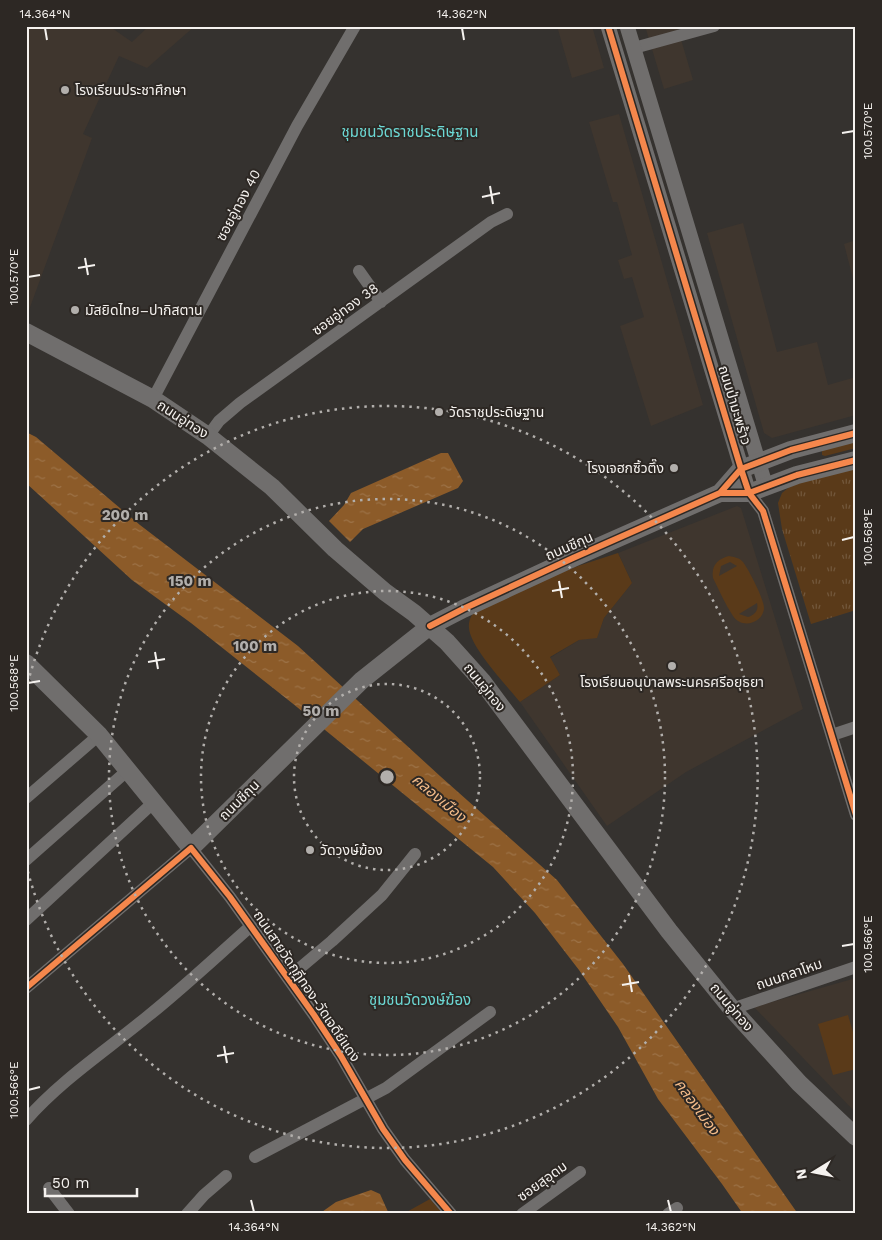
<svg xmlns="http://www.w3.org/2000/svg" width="882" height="1240" font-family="'Work Sans','Noto Sans Thai',sans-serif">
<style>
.built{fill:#3f362e}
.green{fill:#5a3a19;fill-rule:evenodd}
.park{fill:url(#park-tufts)}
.water{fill:url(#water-ripples)}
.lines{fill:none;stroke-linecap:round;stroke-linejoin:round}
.minor{stroke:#706e6d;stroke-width:12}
.tertiary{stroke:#706e6d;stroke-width:15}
.secondary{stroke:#706e6d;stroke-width:18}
.cycleway-casing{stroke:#2d2824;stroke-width:9}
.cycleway{stroke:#f5874c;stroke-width:6}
.ticks{fill:none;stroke:#f5f2ef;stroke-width:2}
.ring{fill:none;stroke:#b2afac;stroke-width:2.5;stroke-dasharray:2.5 5}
.poi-dot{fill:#b2afac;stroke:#2d2824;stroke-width:2}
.labels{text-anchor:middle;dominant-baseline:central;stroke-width:4;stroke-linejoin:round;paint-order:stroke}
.poi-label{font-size:14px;fill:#f5f2ef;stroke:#2d2824;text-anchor:start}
.street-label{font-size:14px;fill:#f5f2ef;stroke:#2d2824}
.neighbourhood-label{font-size:15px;fill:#6cd8d4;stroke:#2d2824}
.water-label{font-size:15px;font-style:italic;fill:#f2ba88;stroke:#2d2824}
.centre{fill:#b2afac;stroke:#2d2824;stroke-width:2.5}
.ring-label{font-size:15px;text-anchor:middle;font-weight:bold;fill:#b2afac;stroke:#2d2824;stroke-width:4;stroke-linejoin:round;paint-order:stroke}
.neatline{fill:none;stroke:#f5f2ef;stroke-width:2}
.ticks-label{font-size:12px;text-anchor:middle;fill:#f5f2ef}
</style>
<defs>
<pattern id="park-tufts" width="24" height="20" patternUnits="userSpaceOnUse" patternTransform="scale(1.25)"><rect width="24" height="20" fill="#5a3a19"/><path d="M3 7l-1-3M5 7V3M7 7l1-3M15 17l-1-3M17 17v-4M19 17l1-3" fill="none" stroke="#72573b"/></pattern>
<pattern id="water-ripples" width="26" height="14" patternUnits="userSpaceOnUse" patternTransform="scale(1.25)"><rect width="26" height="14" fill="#8c5b29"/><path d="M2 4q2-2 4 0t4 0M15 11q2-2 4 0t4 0" fill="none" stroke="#9d7348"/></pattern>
</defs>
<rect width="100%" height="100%" fill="#35322f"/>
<path class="built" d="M26 26H109L132 42 149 26H195L147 68 119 56 83 134 92 138 29 310 26 309Z
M557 26H592L604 68 572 78Z
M645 26H677L693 80 664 89Z
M619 114 703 405 651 426 620 326 644 317 632 277 624 279 618 260 632 255 617 202H613L589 122Z
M743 223 777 352 817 342 828 385 856 377V415L772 438 764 433 707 233Z
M856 240V290L844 244Z
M737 506 741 508 803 709 686 772 607 826 520 702 560 675 550 658 579 640 597 637 604 618 632 583 618 553Z
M856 978V1113L754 1007Z"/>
<path class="green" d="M856 441V448L825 456 822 455V450Z
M618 553 632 583 604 618 597 638 579 640 550 657 560 675 520 702C507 686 470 647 469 628 468 619 473 613 478 607L578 566Z
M729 556C734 557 740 558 743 562 749 570 764 599 764 608 763 624 741 629 733 616 725 604 719 590 713 578 711 565 718 559 729 556ZM730 562 737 566 719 576 721 566ZM757 603C759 611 754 615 748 617L739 614Z
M848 1015 856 1042V1069L833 1075 818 1024Z
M430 1199 443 1214H403Z"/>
<path class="park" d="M856 468V610L811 624 782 529 778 503 782 493 793 484Z"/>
<path class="water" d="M26 432 36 437 140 525 298 646 440 776 557 880 623 964 798 1214H743L722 1184 658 1099 618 1027 579 970 535 913 493 867 292 703 191 623 132 580 26 483Z
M441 453H448L463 481 458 488 363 529 350 542 329 521 344 505 351 493Z
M371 1190 380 1194 389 1214H319L336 1202Z"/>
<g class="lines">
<path class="minor" d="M634 48 714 26
M359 271 381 302
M153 399 297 126 355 26
M208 436 219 421 240 403 491 222 507 214
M749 493 763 511 856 815
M832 735 856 727
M26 798 99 735
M26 860 128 770
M26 920 154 802
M288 978 332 941 382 895 415 854
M26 988 191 848 230 897 314 1015 341 1056 383 1129 405 1160 451 1214
M732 1009 856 967
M26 1120C61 1080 107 1050 148 1016 183 988 217 956 251 926
M255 1157 386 1088 490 1012
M49 1188 69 1214
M187 1214 204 1195 226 1176
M522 1214 580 1172
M668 1214 677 1208"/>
<path class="tertiary" d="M608 26 749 493
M627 26 766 487"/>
<path class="secondary" d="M26 332 153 399 208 436 272 487 335 549 385 592 414 613 447 642 482 681 669 931 732 1009 799 1083 856 1137
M720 493H749L797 475 856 460
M26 663 99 735 191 848 362 680 430 626 463 609 573 558 720 493 741 469 791 450 856 433"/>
<g class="cycleway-casing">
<path id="cycleway" d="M608 26 741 469 749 493 763 511 856 815
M720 493H749L797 475 856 460
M430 626 463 609 573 558 720 493 741 469 791 450 856 433
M26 988 191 848 230 897 314 1015 341 1056 383 1129 405 1160 451 1214"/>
</g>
<use href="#cycleway" class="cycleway"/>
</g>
<path class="ticks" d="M45 28 47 40M462 28 464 40M842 133 854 131M490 186 493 204M482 197 500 193M85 258 88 275M78 268 95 265M28 277 40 275M842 540 854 537M559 581 562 598M552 591 569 588M155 652 158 669M148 662 165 659M28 683 40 681M842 946 854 944M629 975 632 992M622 985 639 982M224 1046 227 1063M217 1056 234 1053M28 1090 40 1087M251 1200 254 1212M668 1200 671 1212"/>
<g class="ring">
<circle cx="387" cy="777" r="93"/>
<circle cx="387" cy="777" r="186"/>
<circle cx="387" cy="777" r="278"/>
<path d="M26 690A371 371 0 1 1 26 864"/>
</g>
<g class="poi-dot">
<circle cx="65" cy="90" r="5"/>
<circle cx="75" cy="310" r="5"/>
<circle cx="439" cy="412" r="5"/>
<circle cx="674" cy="468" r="5"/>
<circle cx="672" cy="666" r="5"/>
<circle cx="310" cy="850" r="5"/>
</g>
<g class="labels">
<g class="poi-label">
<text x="75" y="90">โรงเรียนประชาศึกษา</text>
<text x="85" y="310">มัสยิดไทย–ปากิสตาน</text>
<text x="449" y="412">วัดราชประดิษฐาน</text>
<text x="664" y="468" text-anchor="end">โรงเจฮกซิ้วตึ๊ง</text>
<text x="672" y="682" text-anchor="middle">โรงเรียนอนุบาลพระนครศรีอยุธยา</text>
<text x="320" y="850">วัดวงษ์ฆ้อง</text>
</g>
<g class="street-label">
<text transform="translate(238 205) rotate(-62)">ซอยอู่ทอง 40</text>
<text transform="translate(345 309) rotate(-36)">ซอยอู่ทอง 38</text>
<text transform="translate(735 405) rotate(73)">ถนนป่ามะพร้าว</text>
<text transform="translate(183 419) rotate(33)">ถนนอู่ทอง</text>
<text transform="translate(569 546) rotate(-24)">ถนนชีกุน</text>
<text transform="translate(485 687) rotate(51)">ถนนอู่ทอง</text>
<text transform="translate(239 800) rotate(-45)">ถนนชีกุน</text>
<text transform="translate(789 974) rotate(-19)">ถนนกลาโหม</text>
<text transform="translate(307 986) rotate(56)">ถนนสายวัดกุฎีทอง-วัดเจดีย์แดง</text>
<text transform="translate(732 1007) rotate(50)">ถนนอู่ทอง</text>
<text transform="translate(542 1181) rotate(-36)">ซอยสุอุดม</text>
</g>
<g class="neighbourhood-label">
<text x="410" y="132">ชุมชนวัดราชประดิษฐาน</text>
<text x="420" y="1000">ชุมชนวัดวงษ์ฆ้อง</text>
</g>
<g class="water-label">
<text transform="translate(439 798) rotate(40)">คลองเมือง</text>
<text transform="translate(697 1107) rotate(54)">คลองเมือง</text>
</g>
</g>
<circle cx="387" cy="777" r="8" class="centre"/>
<g class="ring-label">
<text x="125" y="520">200 m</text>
<text x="190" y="586">150 m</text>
<text x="255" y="651">100 m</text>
<text x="321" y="716">50 m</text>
</g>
<rect width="882" height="1240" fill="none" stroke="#2d2824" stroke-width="55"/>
<g transform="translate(814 1172) rotate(260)" stroke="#2d2824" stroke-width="4" paint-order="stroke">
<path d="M0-4L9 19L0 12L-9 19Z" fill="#f5f2ef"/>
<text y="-8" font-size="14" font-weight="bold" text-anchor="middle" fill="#f5f2ef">N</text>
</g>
<path d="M45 1188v8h92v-8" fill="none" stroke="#f5f2ef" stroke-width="2.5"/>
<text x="52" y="1188" font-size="15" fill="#f5f2ef" stroke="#2d2824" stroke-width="4" paint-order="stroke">50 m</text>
<rect x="28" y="28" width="826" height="1184" class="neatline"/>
<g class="ticks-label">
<text x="45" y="18">14.364°N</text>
<text x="462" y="18">14.362°N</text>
<text transform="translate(868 131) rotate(-90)" y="4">100.570°E</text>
<text transform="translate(14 277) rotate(-90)" y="4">100.570°E</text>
<text transform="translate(868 537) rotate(-90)" y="4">100.568°E</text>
<text transform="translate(14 683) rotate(-90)" y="4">100.568°E</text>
<text transform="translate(868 944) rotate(-90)" y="4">100.566°E</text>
<text transform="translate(14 1090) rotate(-90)" y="4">100.566°E</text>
<text x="254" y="1231">14.364°N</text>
<text x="671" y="1231">14.362°N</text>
</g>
</svg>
